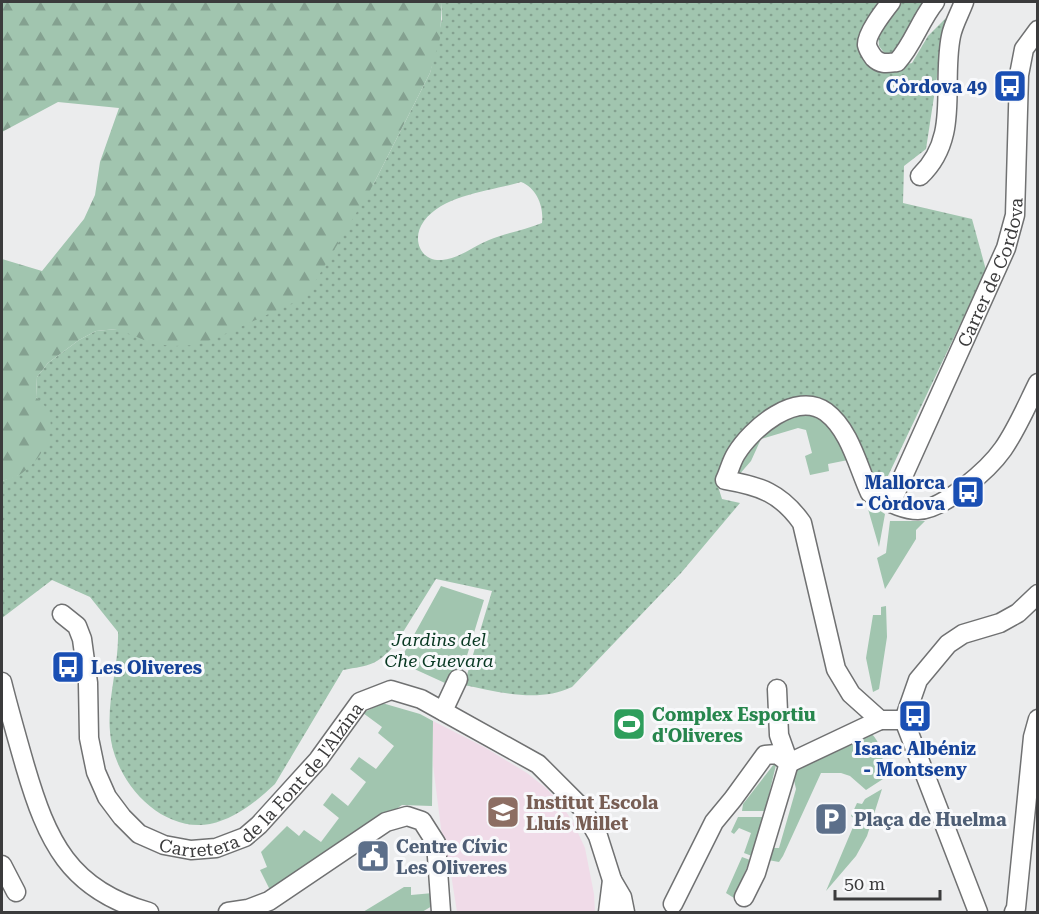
<svg xmlns="http://www.w3.org/2000/svg" width="1039" height="914" font-family="'Roboto Serif',serif">
<style>
.education{fill:#f0dbe8}
.grass{fill:url(#grass-dots);fill-rule:evenodd}
.forest{fill:url(#forest-firs)}
.green{fill:#a1c5af}
.lines{fill:none;stroke-linecap:round;stroke-linejoin:round}
.minor-casing{stroke:#707172;stroke-width:21}
.minor{stroke:#fff;stroke-width:18}
.labels{text-anchor:middle;dominant-baseline:central;stroke-width:6;stroke-linejoin:round;paint-order:stroke}
.transit-label{font-size:18px;font-weight:bold;fill:#164399;stroke:#f8f9fb;text-anchor:end}
.street-label{font-size:18px;fill:#3b3b3c;stroke:#f8f9fb}
.park-label{font-size:18px;font-style:italic;fill:#083822;stroke:#f8f9fb}
.leisure-label{font-size:18px;font-weight:bold;fill:#27864d;stroke:#f8f9fb;text-anchor:start}
.education-label{font-size:18px;font-weight:bold;fill:#785e54;stroke:#f8f9fb;text-anchor:start}
.service-label{font-size:18px;font-weight:bold;fill:#4e5e75;stroke:#f8f9fb;text-anchor:start}
</style>
<defs>
<pattern id="grass-dots" width="8" height="8" patternUnits="userSpaceOnUse" patternTransform="scale(1.5)"><rect width="8" height="8" fill="#a1c5af"/><path d="M2 2h.1M6 6h.1" fill="none" stroke="#84a190" stroke-width="1.8" stroke-linecap="round"/></pattern>
<pattern id="forest-firs" width="22" height="20" patternUnits="userSpaceOnUse" patternTransform="scale(1.5)"><rect width="22" height="20" fill="#a1c5af"/><path d="M5 1l3.5 6h-7zM16 11l3.5 6h-7z" fill="#84a190"/></pattern>
</defs>
<rect width="100%" height="100%" fill="#ebeced"/>
<path class="education" d="M433 721 484 747 527 773 546 788 560 803 573 822 585 848 594 894 595 912H457L450 868H446L433 765Z"/>
<path class="grass" d="M442 2H884L858 37 865 58 884 69 912 63 928 36 946 18 926 149 904 166 903 203 972 219 986 270 887 478 872 474 847 423 829 409 798 397 769 407 728 449 716 480 722 499 740 503 681 573 572 687C539 703 498 692 464 685L492 591 436 579 395 645C376 666 370 665 343 670L275 784C257 801 235 819 210 824 159 833 113 779 110 732 107 698 119 666 118 632L90 597 52 580 2 618V481L18 475 48 412 36 397 37 377 48 363 79 340 96 331 117 329 373 185 430 73 442 19ZM521 182C537 188 544 207 542 223 525 230 506 233 489 240 474 246 458 259 442 260 420 262 411 238 424 221 444 194 491 191 521 182Z
M898 2H926L901 52 890 55 885 54 879 46 878 34Z"/>
<path class="forest" d="M2 2H442L440 38 430 73 373 185 306 297 214 339 196 345 175 346 154 344 117 329 96 331 79 340 48 363 37 377 36 397C40 401 46 406 48 411 58 434 38 464 19 475 14 478 7 479 2 481V259L42 271 84 219 95 195 100 162 119 108 58 102 2 132Z"/>
<path class="green" d="M816 411 840 441 848 460 828 464 829 471 810 475 805 456 812 453 806 430 798 428 761 439 751 461 738 476 734 475 746 445 773 422Z
M866 502 885 514 879 547Z
M890 521H925L916 530V539L885 589 877 558 886 553Z
M441 586 484 600 458 685 441 695 445 683 399 662Z
M886 606 887 637 879 689 873 692 866 658 873 615H881V607Z
M382 703 420 714 433 721 432 806 402 805 272 894 260 870 267 867 261 852 287 826 299 836 304 830 321 842 339 818 323 805 332 793 348 806 366 782 350 769 359 757 376 769 394 746 378 733 382 727 363 713Z
M867 734H872C883 746 884 764 883 779L866 790 850 776 841 773H821L783 856 779 862 768 860 772 848H779L796 789 793 776 795 767Z
M774 764 776 765 765 811H742L743 804Z
M882 789 867 836 856 856 826 891 856 820 851 816 857 803 862 804 865 799Z
M738 817H763L752 856 744 853 751 833 739 828 734 834 731 832Z
M742 857 750 860 734 898 726 893Z
M404 887H411V895L433 893 432 906 422 912H363Z"/>
<g class="lines">
<g class="minor-casing">
<g id="minor">
<path d="M891 2C884 11 866 34 867 45 868 50 871 54 874 58 881 65 888 63 897 62 913 45 920 20 935 2"/>
<path d="M920 176C961 137 941 85 951 36 953 25 960 13 964 2"/>
<path id="s1" d="M891 503 1006 248 1015 215 1019 75 1024 49 1038 30"/>
<path id="s2" d="M62 614 77 626 82 639 88 683 89 738 96 772 107 797 122 817 139 834 164 845 191 850 216 848 245 837 259 825 318 760 360 702 391 690 421 699 538 764 582 808 598 836 612 880 608 912"/>
<path d="M2 682C9 710 17 738 25 766 47 841 69 890 149 912"/>
<path d="M443 711 458 679"/>
<path d="M904 720H880L851 694 836 669 802 523C781 493 760 486 725 480 729 472 731 462 736 454 751 429 796 390 826 412 850 430 858 467 870 493 885 500 902 510 918 510 943 510 989 469 1003 449 1017 429 1027 405 1038 383"/>
<path d="M904 720 978 912"/>
<path d="M904 720 918 680 948 644 963 634 1000 623 1018 613 1038 594"/>
<path d="M789 763 880 720"/>
<path d="M2 865 16 892"/>
<path d="M612 880 622 897 625 912"/>
<path d="M744 897 756 873 789 763 779 735 777 689"/>
<path d="M673 904 714 822 733 799 765 755 777 754 789 763"/>
<path d="M228 912 248 909 269 901 386 822 407 816 422 821 436 843 441 912"/>
<path d="M1014 912 1016 908 1033 737 1038 719"/>
</g>
</g>
<use href="#minor" class="minor"/>
</g>
<defs>
<g id="bus-square" transform="scale(1.725)"><rect x="-9" y="-9" width="18" height="18" rx="4" fill="#1a4fb4" stroke="#f8f9fb"/><path d="M-5-6H5V4H4V6H2V4H-2V6H-4V4H-5ZM-3.5-4V0h7V-4ZM-3.5 1.2v1.5H-2V1.2ZM2 1.2v1.5H3.5V1.2Z" fill="#fff"/></g>
<g id="stadium-square" transform="scale(1.725)"><rect x="-9" y="-9" width="18" height="18" rx="4" fill="#2e9e5b" stroke="#f8f9fb"/><path d="M0-5a6.5 5 0 1 0 0 10a6.5 5 0 1 0 0-10ZM-3.5-1.8h7v3.6h-7Z" fill="#fff"/></g>
<g id="school-square" transform="scale(1.725)"><rect x="-9" y="-9" width="18" height="18" rx="4" fill="#8d6e63" stroke="#f8f9fb"/><path d="M0-5L7-2L0 1L-7-2ZM-4 1L0 2.5L4 1V4Q0 6-4 4Z" fill="#fff"/></g>
<g id="parking-square" transform="scale(1.725)"><rect x="-9" y="-9" width="18" height="18" rx="4" fill="#5c6f8a" stroke="#f8f9fb"/><path d="M-3.5-5.5H1a3.5 3.5 0 0 1 0 7H-1V5.5H-3.5ZM-1-3.4V-.6H.8a1.4 1.4 0 0 0 0-2.8Z" fill="#fff"/></g>
<g id="civic-square" transform="scale(1.725)"><rect x="-9" y="-9" width="18" height="18" rx="4" fill="#5c6f8a" stroke="#f8f9fb"/><path d="M-.6-6.5H3V-4.5H.6V-3L4-1V1h2V6H-6V1h2V-1L-.6-3ZM-1.2 2.5V6h2.4V2.5Z" fill="#fff"/></g>
</defs>
<g fill-rule="evenodd">
<use href="#bus-square" x="1010" y="86"/>
<use href="#bus-square" x="968" y="492"/>
<use href="#bus-square" x="68" y="667"/>
<use href="#bus-square" x="915" y="716"/>
<use href="#stadium-square" x="629" y="724"/>
<use href="#school-square" x="503" y="812"/>
<use href="#parking-square" x="831" y="819"/>
<use href="#civic-square" x="373" y="856"/>
</g>
<g class="labels">
<g class="transit-label">
<text x="987" y="86">Còrdova 49</text>
<text x="945" y="482">Mallorca<tspan x="945" dy="21">- Còrdova</tspan></text>
<text x="91" y="667" text-anchor="start">Les Oliveres</text>
<text x="915" y="748" text-anchor="middle">Isaac Albéniz<tspan x="915" dy="21">- Montseny</tspan></text>
</g>
<g class="street-label">
<text stroke="none"><textPath href="#s1" startOffset="252">Carrer de Cordova</textPath></text>
<text stroke="none"><textPath href="#s2" startOffset="398">Carretera de la Font de l'Alzina</textPath></text>
</g>
<g class="park-label">
<text x="439" y="639">Jardins del<tspan x="439" dy="21">Che Guevara</tspan></text>
</g>
<g class="leisure-label">
<text x="652" y="714">Complex Esportiu<tspan x="652" dy="21">d'Oliveres</tspan></text>
</g>
<g class="education-label">
<text x="526" y="802">Institut Escola<tspan x="526" dy="21">Lluís Millet</tspan></text>
</g>
<g class="service-label">
<text x="854" y="819">Plaça de Huelma</text>
<text x="396" y="846">Centre Cívic<tspan x="396" dy="21">Les Oliveres</tspan></text>
</g>
</g>
<rect width="1039" height="914" fill="none" stroke="#3b3b3c" stroke-width="6"/>
<path d="M835 890v9h105v-9" fill="none" stroke="#3b3b3c" stroke-width="3"/>
<text x="844" y="890" font-size="18" fill="#3b3b3c" stroke="#f8f9fb" stroke-width="4.5" paint-order="stroke">50 m</text>
</svg>
